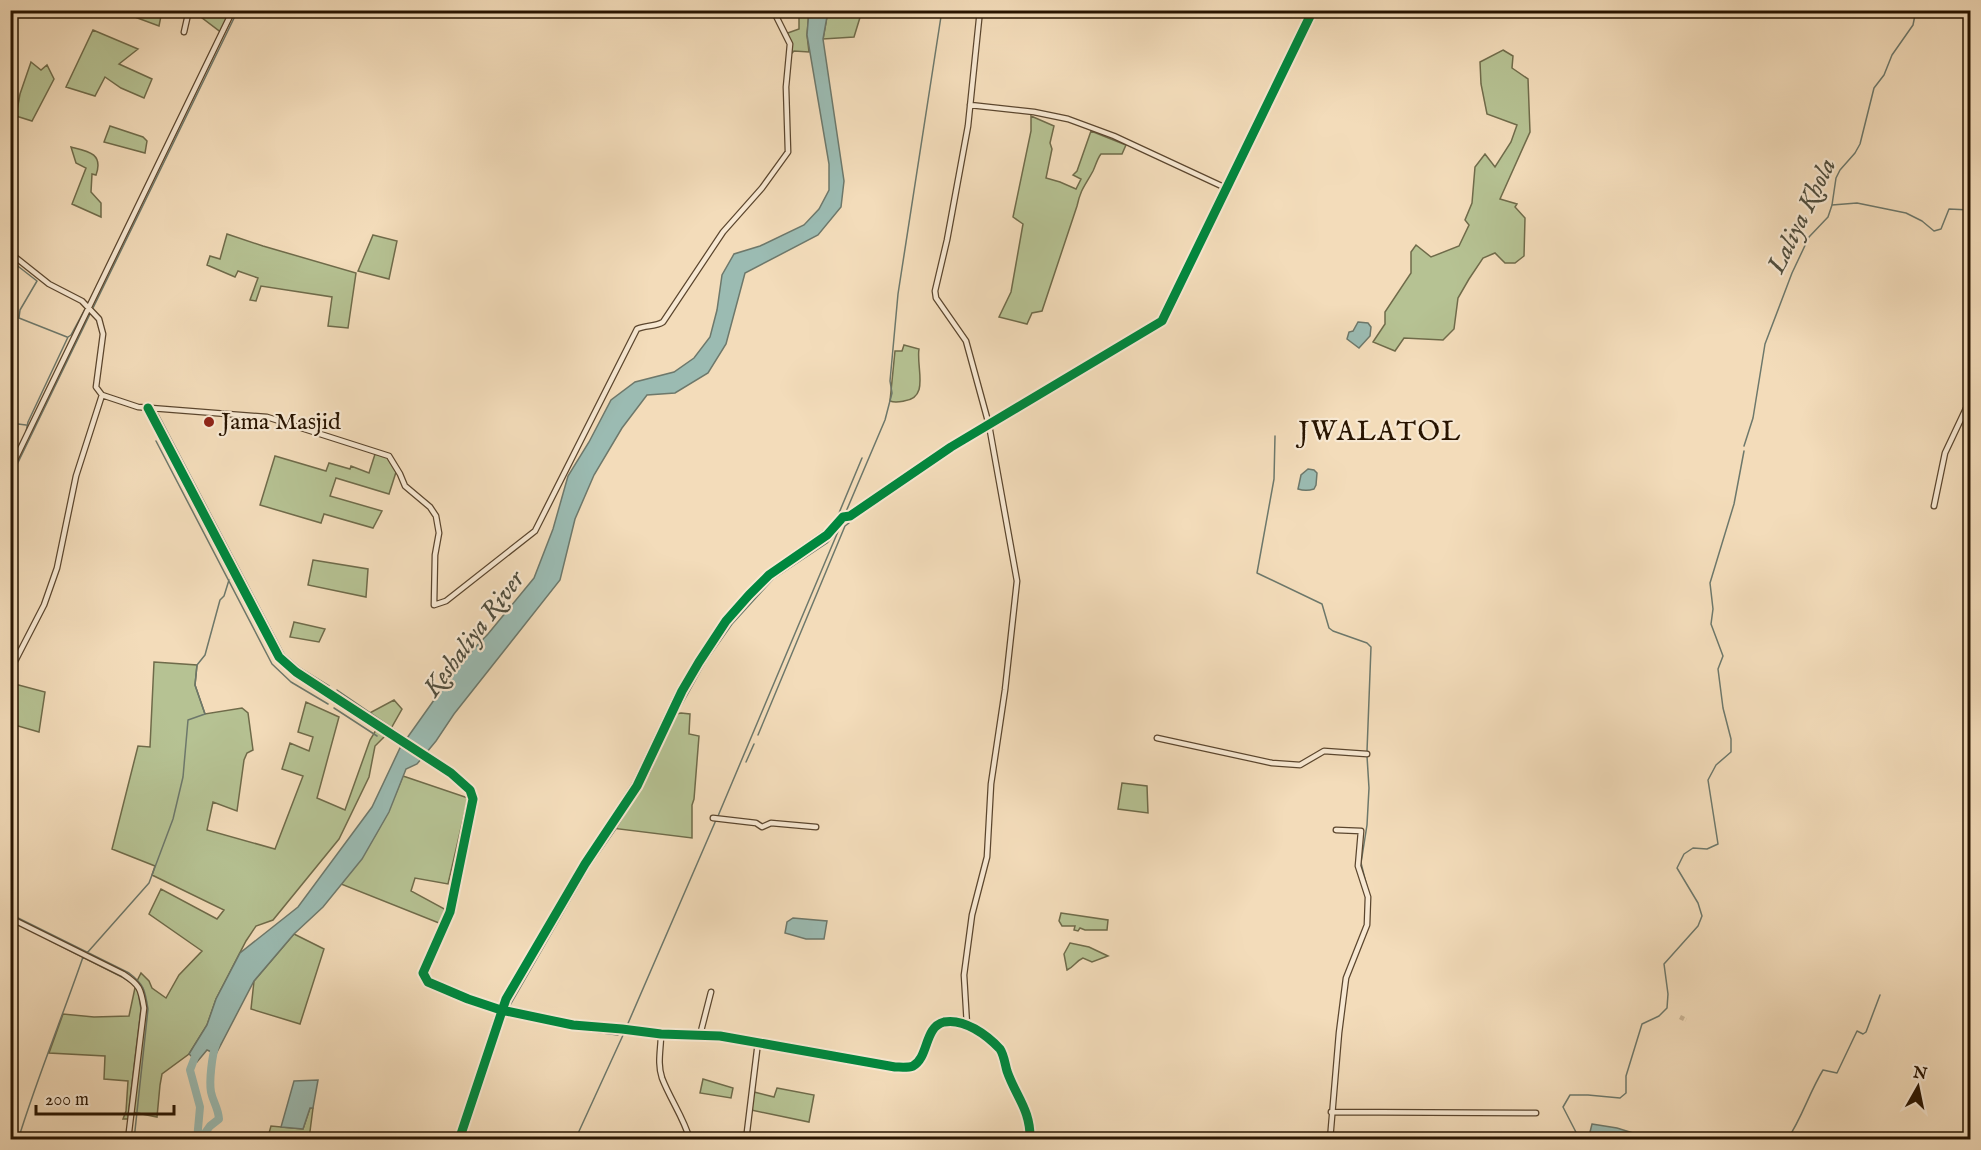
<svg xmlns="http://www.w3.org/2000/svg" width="1981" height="1150" font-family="'IM FELL English',serif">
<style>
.green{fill:#b6c293;stroke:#6f6b4a;stroke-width:1.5}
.water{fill:#9bbbb2;stroke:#6d786b;stroke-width:1.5}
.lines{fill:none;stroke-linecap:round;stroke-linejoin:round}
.stream{stroke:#6d786b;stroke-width:1.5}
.river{stroke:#9bbbb2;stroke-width:8}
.minor-tunnel{stroke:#cab495;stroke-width:4.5;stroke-dasharray:4.5 2;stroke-linecap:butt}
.minor-casing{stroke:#5b462e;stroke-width:7}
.minor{stroke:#f7e8d2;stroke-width:4.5}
.cycleway-casing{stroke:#f7e8d2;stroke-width:13}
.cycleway{stroke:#00873e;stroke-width:9}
.poi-dot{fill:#8f2418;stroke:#f7e8d2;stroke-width:2}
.labels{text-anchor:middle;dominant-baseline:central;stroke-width:4.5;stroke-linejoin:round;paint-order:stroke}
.poi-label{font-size:24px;fill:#281400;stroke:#f7e8d2;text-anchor:start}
.water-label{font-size:26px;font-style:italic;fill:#504e3e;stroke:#f7e8d2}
.quarter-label{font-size:27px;letter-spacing:1.5px;fill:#281400;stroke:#f7e8d2}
</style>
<rect width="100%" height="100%" fill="#f3dcba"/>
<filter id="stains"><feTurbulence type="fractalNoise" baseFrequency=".00333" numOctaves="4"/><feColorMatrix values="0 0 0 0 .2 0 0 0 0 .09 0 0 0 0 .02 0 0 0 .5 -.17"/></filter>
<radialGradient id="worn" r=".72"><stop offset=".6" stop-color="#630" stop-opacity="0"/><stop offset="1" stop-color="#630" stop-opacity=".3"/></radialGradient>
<path class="green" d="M133 11H162L159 26 132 16Z
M193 11H233L222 33Z
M799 11H809L807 35 809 52 794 51 789 56 790 44 785 34 799 29Z
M828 11H862L854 37 823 39Z
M93 30 138 49 119 64 152 79 144 98 121 88 105 77 95 96 66 87Z
M1503 50 1513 56 1512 68 1528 79 1530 132 1500 199 1517 204 1515 207 1525 218 1524 256 1515 263H1505L1495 253 1483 258 1469 279 1458 298 1454 329 1443 340 1404 338 1395 351 1373 342 1385 324V312L1411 273V252L1416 245 1431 257 1459 246 1469 225 1465 220 1472 203 1475 167 1485 154 1495 167 1511 142 1517 125 1487 114 1481 84 1480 62Z
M31 62 41 70 47 65 54 79 32 121 16 116 20 94Z
M1031 116 1054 126 1050 143 1052 149 1046 178 1060 182 1076 189 1081 179 1073 175 1077 171 1091 131 1126 145 1122 154H1101C1097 159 1096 165 1093 171 1085 186 1081 188 1077 206L1042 311 1032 313 1027 324 999 317 1011 292 1023 224 1013 217 1031 131Z
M110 126 143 137 147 141 145 153 104 142Z
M71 147C87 151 104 153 96 175L92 174 91 192 101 203V217L72 204 86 168 76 163Z
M227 234 263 246 356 273 348 328 328 326 332 297 261 286 256 301 250 300 258 278 238 271 235 277 207 265 210 256 220 259Z
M373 235 397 241 389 279 358 271Z
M904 345 919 349C916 368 930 398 904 401 899 402 895 403 890 401L895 351H902Z
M376 451 389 456 397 469 389 494 336 478 330 496 382 511 373 528 324 514 321 523 260 505 275 456 326 471 329 463 350 469 351 466 369 473Z
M313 560 368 569 366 597 308 585Z
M294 622 325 629 319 642 290 637Z
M154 662 197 665 195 685 205 714 242 708 248 713 253 750 247 753 244 760 237 811 213 802 207 830 275 849 303 776 282 769 290 743 309 751 313 737 298 732 306 702 339 717 317 798 345 810 370 740 379 725 364 716 394 700 402 709 389 732 375 746 369 777 339 839 273 920 256 926 246 941 216 999 207 1025 189 1054 162 1074 160 1085 157 1117 132 1112 131 1119H123L126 1111 128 1081 104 1079 105 1056 49 1053 63 1014 94 1017 129 1016 136 983 141 973 149 981 152 988 166 998 179 975 202 951 149 914 161 889 217 919 224 910 152 875 155 866 112 849 138 746 150 747Z
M11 683 45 692 39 732 11 724Z
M681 713 690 714 689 734 699 736 694 799 692 805V838L611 828 637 786 671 715Z
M403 776 468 798 448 884 415 878 411 891 450 912 444 925 341 884C370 849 387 817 403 776Z
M1122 783 1147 786 1148 813 1118 809Z
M1061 913 1108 920 1107 930H1085L1080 928 1078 931 1074 930 1075 926H1062L1059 921Z
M294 934 324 949 300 1024 251 1009 254 981Z
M1070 943 1089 947 1108 956 1092 962 1083 958C1076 961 1074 967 1067 970L1064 954Z
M703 1079 733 1088 731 1098 700 1093Z
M777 1088 814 1095 809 1122 751 1110 754 1092 774 1097Z
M310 1108H313L309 1139 267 1140 271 1126 303 1129Z"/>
<path class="water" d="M809 11H828L823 39 844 181 841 207 818 235 745 273 726 344 708 373 675 393 647 395 622 428 594 475 575 519 560 580 454 714 436 741 417 764 406 769 389 812 362 859 323 907 294 934 254 981 216 1054 207 1050 197 1062 189 1054 207 1025 216 999 240 953 298 907 372 807 400 748 461 662 488 634 534 578 553 529 568 476 589 442 611 400 635 382 674 372 694 358 710 337 717 310 722 275 734 254 760 246 804 225 819 209 829 190V164L807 35Z
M1358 322 1368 323 1371 327 1370 336 1359 348 1347 339 1349 332 1353 331Z
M1308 469 1314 470 1317 473 1316 485 1314 489C1308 491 1304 491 1298 489L1301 475Z
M793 918 827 921 824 939H806L785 933 787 922Z
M318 1080 313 1108H310L303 1129 281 1127 294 1081Z
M1592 1124 1617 1128 1649 1138 1593 1139 1590 1132Z"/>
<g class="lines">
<path class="stream" d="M1832 205 1857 203 1906 213 1922 221 1934 231 1941 229 1949 209 1970 210
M10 260 37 281 20 310 19 318 67 337
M93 308 238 10
M158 414 284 654 300 668 329 686
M10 423 26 425
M26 432 28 422 68 337 71 335 85 309
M1275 436 1274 479 1257 573 1322 604 1329 628 1333 631 1367 643 1371 647 1367 751
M156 441 272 664 291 682 328 704
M1744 446 1753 418 1765 344 1792 273 1809 237 1828 217 1832 205 1836 178 1840 170 1855 153 1860 144 1874 88 1884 75 1892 55 1913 25 1916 10
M10 479 90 314
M846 513 853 508
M845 514 885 420 892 393 890 381 898 294 942 10
M337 690 407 738
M334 708 377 736
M758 735 845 526 849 523
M1367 756 1369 788 1367 825 1361 863 1368 891
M746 762 754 744
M718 816 842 522
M10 914 129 973C144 984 145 990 148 1009L134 1140
M49 940 122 977 134 985
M87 953 149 883 173 819 183 777 188 720 205 714 195 685 197 665 205 655 220 600 224 596 229 580
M499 1003 581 863 633 782 677 689 722 618 766 571 833 524 839 513 862 458
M505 1015 572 1029 618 1035
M598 1025 574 1022 509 1007 590 866 615 830 650 772 672 722 706 661 732 624 773 579 827 543 838 531
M626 1028 716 820
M128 1116 141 1009 138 992
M18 1140C37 1078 62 1018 83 957
M455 1140 496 1012
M575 1140 624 1033
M1580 1140 1563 1107 1570 1095H1588L1620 1098 1626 1093V1076L1642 1024 1659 1016 1667 1008 1668 994 1664 964 1698 926 1702 916 1698 903 1677 868 1684 854 1693 848 1707 849 1718 844 1708 780 1716 765 1731 752V739L1723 708 1718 669 1723 656 1711 624 1713 609 1710 583 1734 504 1744 451
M1787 1140C1802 1118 1809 1093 1823 1070L1837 1073 1857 1031 1863 1034 1866 1032 1880 995"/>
<path class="river" d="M197 1140 200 1107 190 1070 198 1049
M200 1140 210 1126 219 1119C218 1107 213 1102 211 1092 209 1081 212 1055 216 1044"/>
<path class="minor-tunnel" d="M1680 1017 1686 1020"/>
<g class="minor-casing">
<path id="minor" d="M184 32 189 10
M970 105 1034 112 1068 119 1114 136 1228 189
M10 253 49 284 82 301 99 319 103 334 96 387 102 395 138 407 267 417 389 456 400 474 405 486 430 507 436 516 439 533 435 555 434 605 446 601 535 531 637 329C646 325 655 327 663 322L723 232 762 188 788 152 786 87 790 44 773 10
M148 408 279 657 296 672 451 773 470 790 473 799 450 912 423 973 428 982 468 999 501 1010 573 1025 622 1029 661 1034 720 1036 895 1067C900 1067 908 1068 913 1066 929 1057 924 1027 944 1022 964 1018 987 1035 1000 1049 1004 1055 1005 1064 1007 1071 1016 1097 1031 1110 1030 1140
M10 470 233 10
M1934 506 1945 453 1970 400
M10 671 44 605 57 568 76 476 102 395
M1157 738 1272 763 1300 765 1324 751 1367 754
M713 818 756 823 762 827 771 823 816 827
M10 918 123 974C140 985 141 989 144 1008L128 1140
M967 1025 964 975 972 915 987 857 991 784 1005 690 1017 581 989 425 966 341 936 298 935 291 947 240 968 126 980 10
M661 1034C661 1049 657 1063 662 1078 670 1099 684 1118 690 1140
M700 1035 711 992
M1331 1112 1536 1113
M459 1140 506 999 585 864 637 786 682 691 699 662 726 621 749 595 769 575 827 535 843 517 850 516 951 447 1162 321 1313 10
M746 1140 758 1042
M1330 1140 1339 1033 1346 978 1367 925 1368 897 1358 866 1361 831 1336 830"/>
</g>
<use href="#minor" class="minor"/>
<g class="cycleway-casing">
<path id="cycleway" d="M148 408 279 657 296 672 451 773 470 790 473 799 450 912 423 973 428 982 468 999 501 1010 573 1025 622 1029 661 1034 720 1036 895 1067C900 1067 908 1068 913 1066 929 1057 924 1027 944 1022 964 1018 987 1035 1000 1049 1004 1055 1005 1064 1007 1071 1016 1097 1031 1110 1030 1140
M459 1140 506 999 585 864 637 786 682 691 699 662 726 621 749 595 769 575 827 535 843 517 850 516 951 447 1162 321 1313 10"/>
</g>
<use href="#cycleway" class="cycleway"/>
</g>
<circle class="poi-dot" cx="209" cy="422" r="6"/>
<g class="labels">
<g class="poi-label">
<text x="221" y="422">Jama Masjid</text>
</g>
<g class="water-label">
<text transform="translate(1802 216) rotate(-64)">Laliya Khola</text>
<text transform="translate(474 634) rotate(-53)">Keshaliya River</text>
</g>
<g class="quarter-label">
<text x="1380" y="433">JWALATOL</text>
</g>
</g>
<rect width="1981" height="1150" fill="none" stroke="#f3dcba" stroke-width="36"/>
<rect x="12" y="12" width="1957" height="1126" fill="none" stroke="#281400" stroke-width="3"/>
<rect x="18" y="18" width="1945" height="1114" fill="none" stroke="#281400" stroke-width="1.5"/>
<g transform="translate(1918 1087) rotate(9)" stroke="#f7e8d2" stroke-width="4.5" paint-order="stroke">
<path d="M0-4.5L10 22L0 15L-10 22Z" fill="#281400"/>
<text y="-9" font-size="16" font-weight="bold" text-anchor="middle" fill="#281400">N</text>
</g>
<path d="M36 1105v9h138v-9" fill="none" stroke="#281400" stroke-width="3"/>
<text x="45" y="1105" font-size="18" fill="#281400" stroke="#f7e8d2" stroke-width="4.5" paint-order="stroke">200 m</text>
<rect width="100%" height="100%" filter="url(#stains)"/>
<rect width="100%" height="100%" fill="url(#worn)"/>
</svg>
